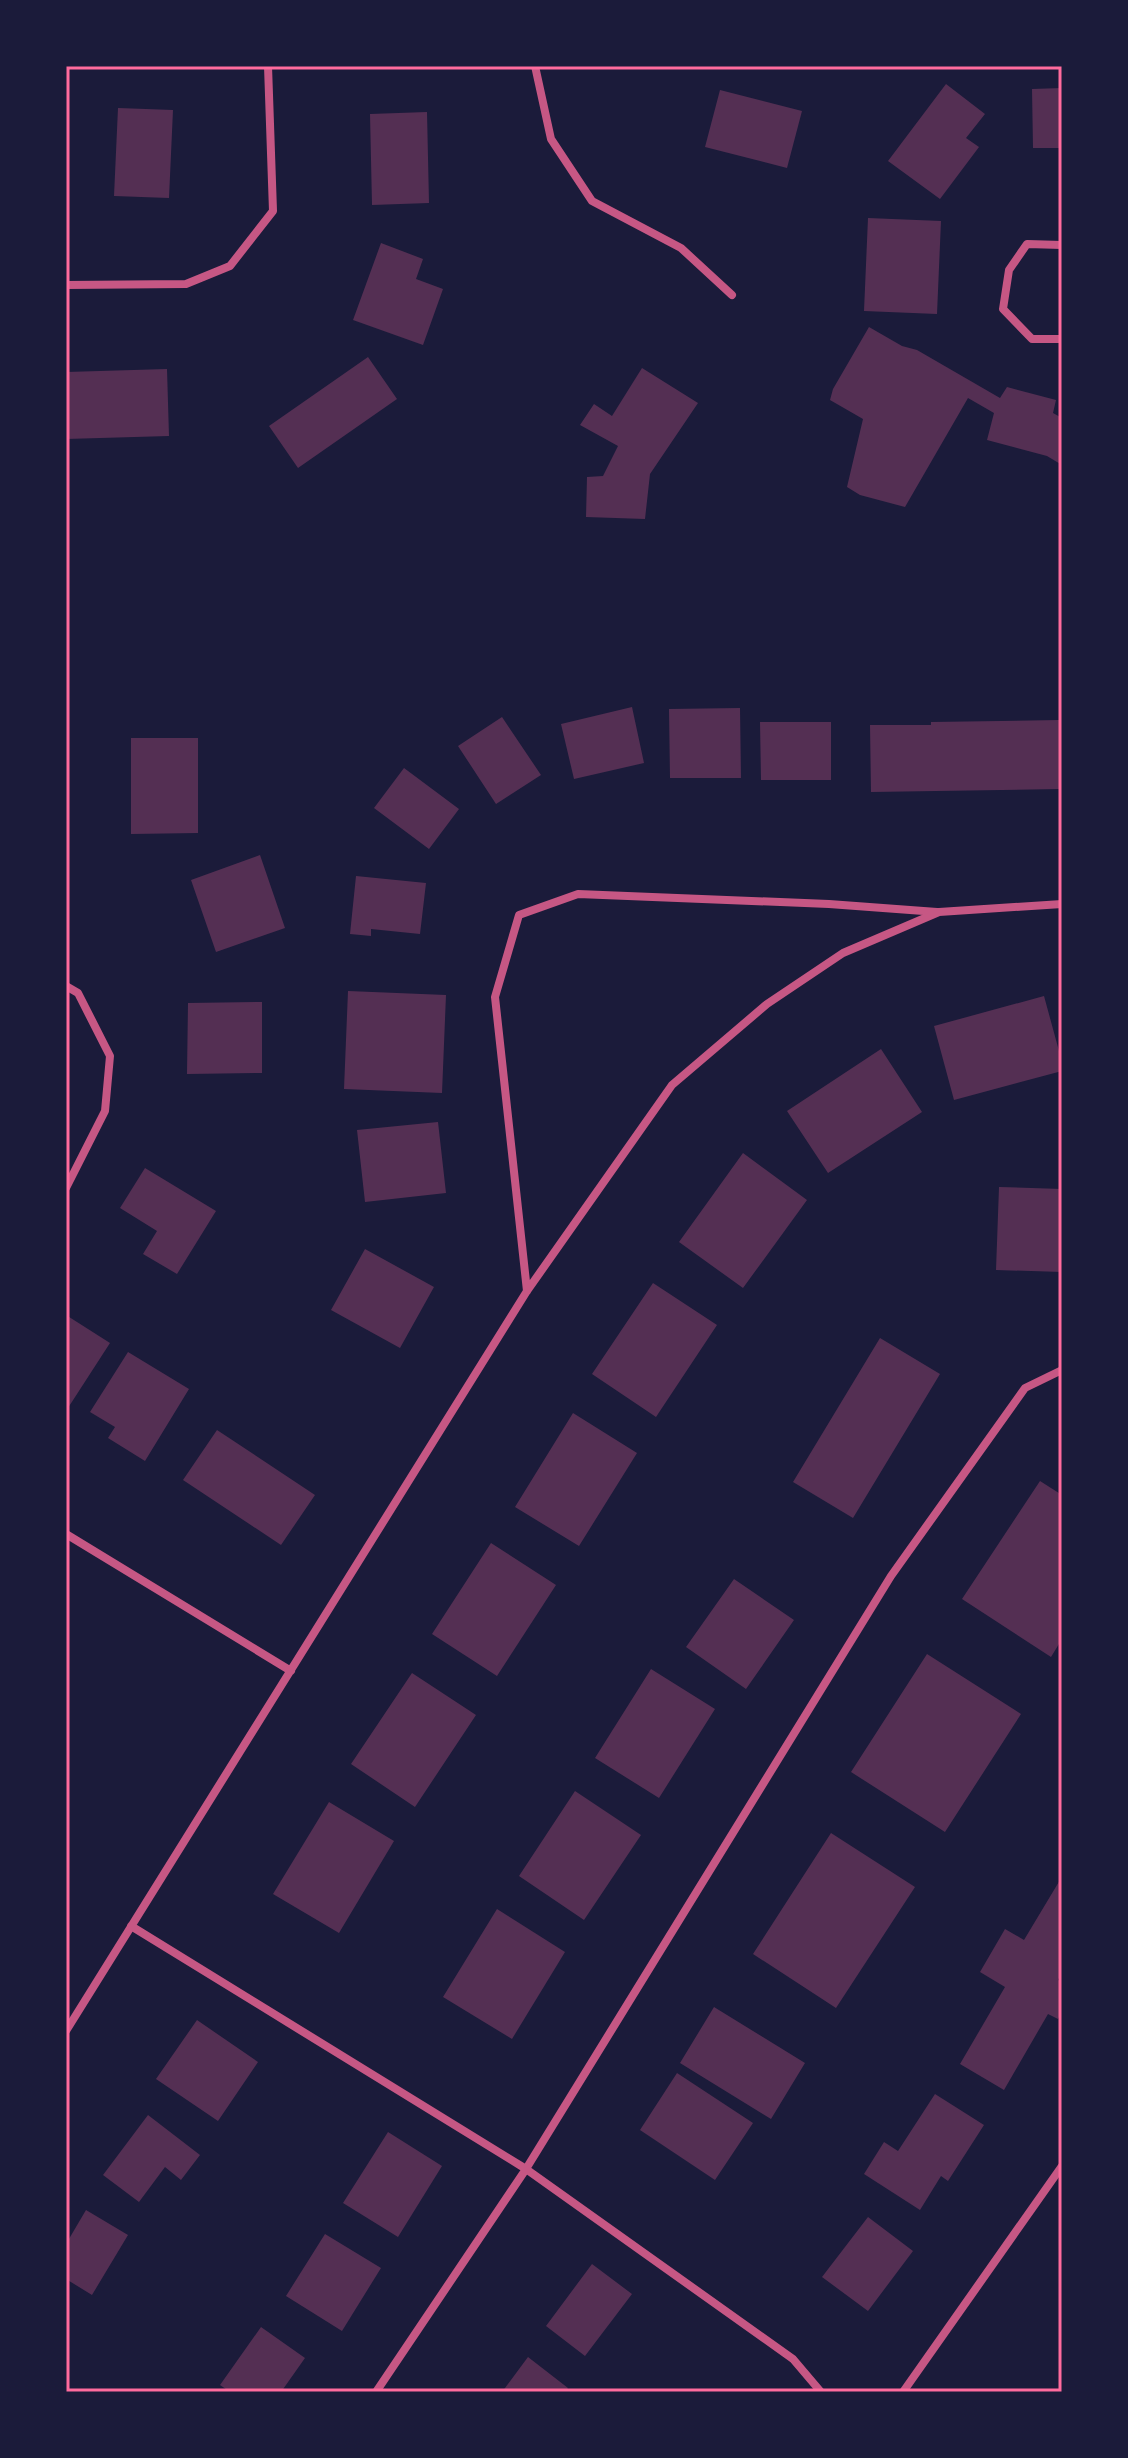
<svg xmlns="http://www.w3.org/2000/svg" width="1128" height="2458" font-family="'Work Sans',sans-serif">
<style>
.building{fill:#542f53}
.lines{fill:none;stroke-linecap:round;stroke-linejoin:round}
.minor{stroke:#c65784;stroke-width:8}
.neatline{fill:none;stroke:#ff6b9d;stroke-width:3}
</style>
<rect width="100%" height="100%" fill="#1b1b3a"/>
<path class="building" d="M946 84 985 114 966 138 979 147 940 199 888 161Z
M1062 88V148H1033L1032 89Z
M720 90 802 111 787 168 705 147Z
M118 108 173 110 169 198 114 196Z
M427 112 429 203 372 205 370 114Z
M868 218 941 221 937 314 864 311Z
M381 243 423 259 416 279 443 289 423 345 353 320Z
M869 327 902 346 917 350 1000 398 1007 387 1056 400 1053 413 1062 418V465L1047 456 987 440 994 413 968 398 905 507 860 495 847 487 863 419 830 400 833 389Z
M368 357 397 399 298 468 269 426Z
M642 368 698 403 650 474 645 519 586 517 587 477 603 476 618 446 580 425 594 404 612 416Z
M167 369 169 436 66 439V372Z
M632 707 644 763 574 779 561 724Z
M740 708 741 778H670L669 709Z
M502 717 541 775 496 804 458 746Z
M1059 720 1060 789 871 792 870 725H931V722Z
M760 722H831V780H761Z
M131 738H198V833L131 834Z
M404 768 459 809 429 849 374 808Z
M260 855 285 928 216 952 191 880Z
M356 876 426 883 420 934 371 929V936L350 934Z
M348 991 446 995 442 1093 344 1089Z
M1044 996 1062 1062V1071L954 1100 934 1026Z
M262 1002V1073L187 1074 188 1003Z
M881 1049 922 1112 828 1173 787 1111Z
M438 1122 446 1193 365 1202 357 1130Z
M743 1153 807 1200 743 1288 679 1242Z
M145 1168 216 1211 177 1274 143 1254 157 1231 120 1208Z
M999 1187 1062 1189V1272L996 1270Z
M365 1249 434 1287 400 1348 331 1310Z
M653 1283 717 1325 656 1417 592 1374Z
M66 1315 110 1343 66 1411Z
M880 1338 940 1374 853 1518 793 1482Z
M128 1352 189 1389 145 1461 108 1438 115 1427 90 1412Z
M573 1413 637 1453 579 1546 515 1507Z
M217 1430 315 1495 281 1545 183 1480Z
M1040 1481 1062 1495V1639L1051 1657 962 1599Z
M491 1543 556 1585 497 1676 432 1634Z
M734 1579 794 1620 746 1689 686 1647Z
M927 1654 1021 1714 945 1832 851 1772Z
M651 1669 715 1709 659 1798 595 1758Z
M412 1673 476 1715 415 1807 351 1764Z
M575 1791 641 1835 584 1920 519 1876Z
M329 1802 394 1841 339 1933 273 1894Z
M831 1833 915 1887 836 2008 753 1954Z
M1060 1880 1062 1881V1972L1058 1980 1062 1982V2012L1058 2019 1048 2014 1004 2090 960 2064 1005 1987 980 1972 1005 1929 1024 1940Z
M497 1909 565 1952 512 2039 443 1997Z
M714 2007 805 2063 771 2119 680 2063Z
M197 2020 258 2062 218 2121 156 2079Z
M677 2073 753 2123 715 2180 640 2130Z
M935 2094 984 2125 948 2181 941 2176 920 2210 864 2174 884 2142 898 2151Z
M148 2115 200 2155 181 2180 165 2167 139 2202 103 2175Z
M388 2132 442 2166 398 2237 343 2203Z
M86 2210 128 2235 92 2295 66 2279V2244Z
M868 2217 913 2251 868 2311 822 2277Z
M325 2234 381 2268 342 2331 286 2296Z
M592 2264 632 2294 585 2356 546 2326Z
M261 2327 305 2358 281 2392H230L220 2385Z
M528 2357 568 2388 565 2392H502Z"/>
<g class="lines">
<path class="minor" d="M535 66 551 139 592 201 681 248 732 295
M1062 245 1027 244 1009 270 1003 309 1032 339H1062
M66 285 186 284 230 266 273 211 268 66
M66 986 78 993 110 1056 105 1111 66 1188
M527 1291 495 997 519 915 578 894 829 904 937 912
M66 1534 291 1671
M131 1926 526 2169 793 2359 821 2392
M66 2031 527 1291 672 1085 767 1004 843 953 939 912 1062 904
M376 2392 526 2169 891 1576 1025 1388 1062 1370
M903 2392 1062 2166"/>
</g>
<rect width="1128" height="2458" fill="none" stroke="#1b1b3a" stroke-width="136"/>
<rect x="68" y="68" width="992" height="2322" class="neatline"/>
</svg>
